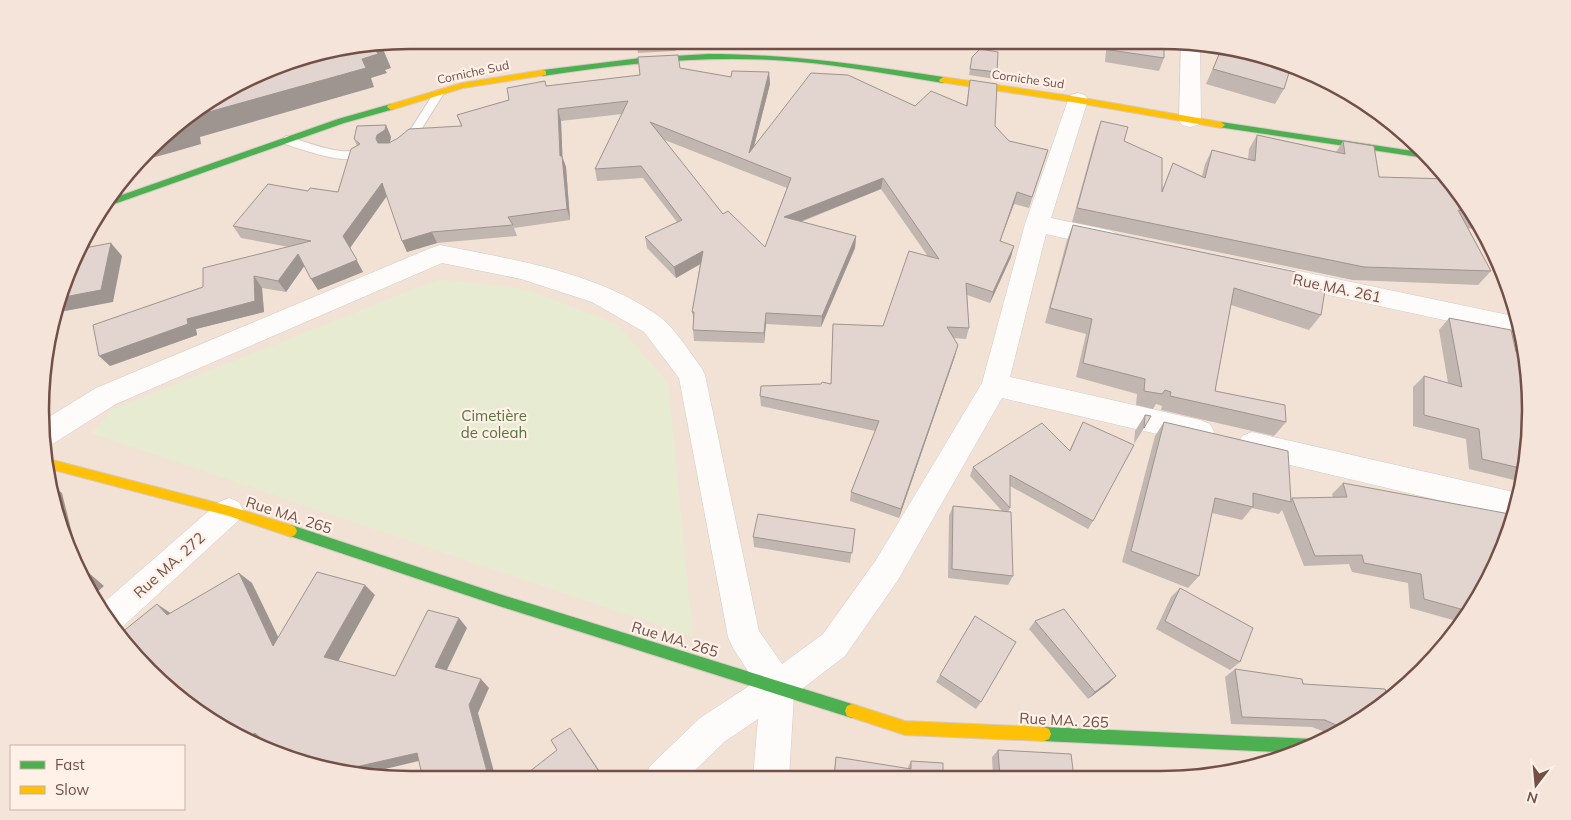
<svg xmlns="http://www.w3.org/2000/svg" width="1571" height="820" font-family="Mulish,sans-serif">
<style>
.residential{fill:#f2e2d6}
.green{fill:#e6ebd1}
.lines{fill:none;stroke-linecap:round;stroke-linejoin:round}
.lane-casing{stroke:#d7cac4;stroke-width:2}
.street-casing{stroke:#d7cac4;stroke-width:1}
.fast-casing{stroke:#d6c9c3;stroke-width:2}
.slow-casing{stroke:#d6c9c3;stroke-width:2}
.lane{fill:#fefcfb;fill-rule:evenodd}
.street{fill:#fefcfb;fill-rule:evenodd}
.fast{fill:#4caf50;fill-rule:evenodd}
.slow{fill:#ffc107;fill-rule:evenodd}
.wall{fill:#c2b6b1;fill-rule:evenodd}
.shaded-wall{fill:#9e9490}
.building{fill:#e2d4ce;stroke:#9e9490;fill-rule:evenodd}
.labels{text-anchor:middle;dominant-baseline:central;stroke-width:4.5;stroke-linejoin:round;paint-order:stroke}
.far-street-label{font-size:12px;fill:#734f48;stroke:#fff1e7}
.street-label{font-size:15px;fill:#734f48;stroke:#fff1e7}
.park-label{font-size:15px;fill:#57743d;stroke:#fff1e7}
.rim{fill:none;stroke:#734f48;stroke-width:2.5}
</style>
<rect width="100%" height="100%" fill="#f6eee6"/>
<path class="residential" d="M410 40 1185 41 1256 53 1324 78 1386 116 1439 166 1481 225 1511 291 1528 361 1530 434 1518 505 1493 573 1439 654 1386 704 1302 752 1210 777 386 779 315 767 247 742 149 672 78 573 43 458 47 338 68 269 102 205 185 117 291 60Z"/>
<path class="green" d="M439 279 526 289 616 324 668 382 693 637 91 433 113 409Z"/>
<g class="lines">
<g class="lane-casing">
<path id="lane" d="M439 90 444 93 419 133 408 146H400L399 143 411 129 435 91Z
M286 136C304 141 322 149 341 151 348 152 358 149 364 155 351 168 298 148 282 143L281 140Z"/>
</g>
<g class="street-casing">
<path id="street" d="M1181 41 1200 43 1201 120 1198 125 1190 127 1182 125 1179 120Z
M1078 93 1085 95 1088 100 1051 218 1108 230 1116 233 1120 239 1116 245 1108 248 1046 234 1010 377 1200 420 1210 424 1214 432 1210 440 1200 444 1002 398 898 580 845 656 794 695 789 778H753L758 719 724 742 687 778H644L650 766 700 718 755 682 733 648 728 637 679 378 644 332 592 302 521 279 442 263 116 404 54 443 44 447V420L96 388 431 248 440 245C515 260 597 272 660 317 673 326 691 354 701 367L705 375 759 631 782 664 823 634 876 560 982 383 1025 224 1068 100 1071 95Z
M1260 263 1518 317 1522 337 1251 278 1248 272 1251 266Z
M1252 432 1518 493 1520 494 1514 518 1252 456 1242 452 1238 444 1242 436Z
M229 498 239 502 244 511 239 520 119 630 101 605 219 502Z"/>
</g>
<g class="fast-casing">
<path id="fast" d="M708 54C789 54 863 65 943 77L947 80 943 83C887 74 831 63 774 60 696 56 619 64 543 76L539 73 543 70 641 58Z
M391 104 395 107 394 109 344 123 100 209 105 201 338 119Z
M1221 122 1426 153 1432 159 1218 127 1217 125Z
M291 525 499 594 852 704 857 706 859 711 857 716 852 718 499 606 287 535 285 531 287 527Z
M1044 727 1312 739 1318 743 1300 753 1044 741 1039 739 1037 734 1039 729Z"/>
</g>
<g class="slow-casing">
<path id="slow" d="M543 70 546 71V75L463 88 391 110 387 107 388 105 462 83Z
M943 77 1078 97 1221 122 1225 125 1221 128 1078 103 940 82 939 80Z
M45 458 229 506 291 525 295 527 297 531 295 535 291 537 229 516 46 468 43 459Z
M852 704 905 721 1044 727 1049 729 1051 734 1049 739 1044 741 905 735 847 716 845 711 847 706Z"/>
</g>
<use href="#lane" class="lane"/>
<use href="#street" class="street"/>
<use href="#fast" class="fast"/>
<use href="#slow" class="slow"/>
</g>
<path class="wall" d="M636 40H675L676 51 638 53Z
M844 40H884L883 46 844 43Z
M1107 41H1164V58L1159 71 1105 62Z
M1222 47 1256 53 1284 89 1275 104 1206 84Z
M972 57 997 72 995 79 969 75Z
M680 68 731 77 769 72 770 84 754 146 915 106H966L970 80 995 126 1009 141 1048 150 1029 208 1014 204 1000 241 1011 257 990 303 967 295 969 328 966 339 954 338 955 356 899 518 850 501 851 492 875 431 761 406 760 396 821 384H831L833 324 883 326 927 255 881 189 801 222 856 236 855 248 821 327 766 324 764 343 694 341 693 330 694 320 692 312 700 264 676 278 647 248 645 237 677 222 643 178 597 181 595 169 622 114 561 121 562 156 566 167 570 220 514 228 517 236 437 243 407 252 387 196 350 248 363 272 318 290 304 266 286 292 262 288 264 312 196 329 197 335 110 366 203 287 289 247 241 238 233 226 308 191 338 192 357 146 354 139 386 125 391 137 390 142 461 126 457 115 509 100 546 86 640 75ZM662 139 787 188 765 247 723 214Z
M1101 121 1124 141 1162 190 1173 163 1202 176 1205 164 1212 150 1248 159 1249 149 1257 135 1336 152 1343 141 1379 177 1449 179 1481 225 1484 232 1468 228 1491 271 1478 285 1353 280 1072 222 1096 135Z
M1073 225 1295 284 1321 315 1309 330 1231 305 1215 391 1286 422 1274 436 1161 410 1162 406 1156 404 1153 409 1136 405 1137 394 1076 377 1086 334 1045 323 1067 240Z
M1449 318 1516 352 1528 361 1530 434 1522 482 1469 469 1466 439 1413 426V387L1424 376 1448 383 1439 330Z
M1145 415 1144 428 1134 444 1135 431Z
M1083 422 1093 521 1088 529 1010 486V508L1008 512 1013 576 1008 585 948 578 949 516 953 506 1002 511 970 476 973 467 1069 451Z
M1164 422 1291 499 1292 498H1333L1332 494 1343 483 1493 573 1460 622 1410 608 1408 583 1352 572 1349 564 1304 566 1282 510 1279 514 1252 508 1242 520 1212 513 1199 576 1188 588 1122 562 1155 436Z
M855 529 850 563 754 547 753 537Z
M1180 588 1240 662 1230 670 1156 629 1171 597Z
M1035 621 1109 683 1088 699 1029 629Z
M1235 669 1303 684 1386 704 1330 736H1327L1325 732 1312 727 1231 724 1225 677Z
M940 675 981 702 976 709 936 682Z
M998 750 1074 777H993L992 757Z
M836 757 908 769V767L911 761 943 778H833Z"/>
<path class="shaded-wall" d="M383 49 391 68 385 70 387 73 371 78 374 87 200 137 201 144 170 153 144 160 172 130 187 118 362 59 376 51Z
M769 72 770 84 750 162 749 153Z
M558 109 561 121 563 167 560 156Z
M386 125 391 137 390 142 381 151 376 139 377 135Z
M562 156 566 167 570 220 567 209Z
M883 178 881 189 784 228V217Z
M382 183 388 194 350 248 363 272 318 290 311 279Z
M1017 192 1014 204 996 252 1000 241Z
M432 232 437 243 407 252 402 241Z
M856 236 855 248 821 327 822 316Z
M111 243 122 256 113 302 60 312 56 308 59 298Z
M1014 246 1011 257 990 303 993 292Z
M703 251 704 262 676 278 674 267Z
M298 254 305 265 286 292 278 281Z
M254 276 262 288 264 312 196 329 197 335 110 366 99 356 187 319Z
M766 313V324L764 343V333Z
M958 345 955 356 899 518 901 509Z
M52 486 62 493 73 537 68 539Z
M74 560 104 586 94 595 84 581 75 565Z
M239 573 252 583 287 655 273 646Z
M365 585 375 595 336 665 324 657Z
M157 604 172 614 167 615Z
M459 618 467 628 444 676 435 667Z
M1116 676 1109 683 1088 699 1095 692Z
M481 679 489 688 478 713 496 779H489L469 705Z
M570 728 575 735 605 779H604Z
M255 733 269 741 260 747 244 740Z
M417 753 427 759 360 775 338 771Z"/>
<path class="building" d="M636 40H653L636 41Z
M1110 41H1164V58L1110 50Z
M381 45 383 49 376 51 378 54 362 59 366 68 187 118 188 125 172 130 185 117 291 60Z
M1222 47 1256 53 1291 66 1284 89 1213 69Z
M980 49 998 52 997 72 970 69 972 57Z
M678 55 680 68 731 77 732 71 769 72 749 153 811 73 848 75 915 106 931 91 967 106 970 80 997 84 995 126 1009 141 1048 150 1032 197 1017 192 1000 241 1014 246 993 292 966 283 969 328 947 327 958 345 901 509 851 492 879 421 760 396 761 386 821 384 822 382 831 384 833 324 883 326 909 251 939 259 883 178 784 217 856 236 822 316 766 313 764 333 693 330 694 312H692L703 251 674 267 645 237 682 220 641 166 595 169 628 101 558 109 560 156H562L567 209 508 217 513 225 432 232 402 241 382 183 343 236 357 260 311 279 298 254 278 281 254 276 255 301 187 319 188 324 99 356 93 325 203 287V268L311 241 233 226 268 184 308 191 310 188 338 192 351 149 360 144 354 139 357 126 386 125 385 130 377 135 376 139 378 143H389L398 138 409 129 462 126 457 115 509 100 507 88 545 81 546 86 640 75 638 57ZM650 122 791 178 765 247 728 211 723 214Z
M1101 121 1128 127 1124 141 1162 158V192L1173 163 1205 178 1212 150 1255 161 1257 135 1345 154 1343 141 1374 146 1379 177 1449 179 1473 213 1458 210 1491 271 1364 267 1077 208Z
M1073 225 1296 272 1295 284 1325 290 1321 315 1234 288 1215 391 1285 405 1286 422 1170 396 1171 392 1165 390 1162 394 1144 391 1145 379 1083 363 1092 319 1050 308Z
M111 243 101 290 59 298 68 269 79 249Z
M1449 318 1511 330 1516 352 1526 356 1528 361 1529 393 1527 392 1529 406 1530 434 1524 469 1482 459 1479 429 1424 415V376L1462 387Z
M1145 415 1151 416 1144 428Z
M1083 422 1134 445 1093 521 1010 475V508L973 467 1042 423 1070 451Z
M1164 422 1288 451 1291 502 1253 493V507L1215 498 1199 576 1131 551Z
M1343 483 1515 515 1493 573 1468 611 1424 599 1421 574 1364 563 1362 555 1315 556 1292 498 1347 497Z
M953 506 1011 512 1013 576 952 569Z
M758 514 855 529 852 553 753 537Z
M75 565 89 577 84 581 78 573Z
M317 572 365 585 324 657 395 676 428 610 459 618 435 667 481 679 469 705 489 779H423L417 753 338 771 315 767 276 753 255 733 244 740 149 672 121 633 157 604 167 615 239 573 273 646Z
M1180 588 1253 628 1240 662 1165 621Z
M1064 609 1116 676 1095 692 1035 621Z
M975 616 1016 642 981 702 940 675Z
M1235 669 1302 679 1303 684 1385 689 1389 701 1386 704 1342 729H1340L1338 726 1325 720 1242 717Z
M570 728 604 779H520L557 750 551 740Z
M998 750 1071 754 1074 777H1000Z
M836 757 911 769V761L943 763V778H834Z
M1213 774 1214 776 1205 777Z"/>
<g class="labels">
<g class="far-street-label">
<text transform="translate(473 72) rotate(-12)">Corniche Sud</text>
<text transform="translate(1028 79) rotate(8)">Corniche Sud</text>
</g>
<g class="street-label">
<text transform="translate(1337 288) rotate(12)">Rue MA. 261</text>
<text transform="translate(289 515) rotate(18)">Rue MA. 265</text>
<text transform="translate(169 565) rotate(-42)">Rue MA. 272</text>
<text transform="translate(675 639) rotate(17)">Rue MA. 265</text>
<text transform="translate(1064 720) rotate(3)">Rue MA. 265</text>
</g>
<g class="park-label">
<text x="494" y="415">Cimetière<tspan x="494" dy="17">de coleah</tspan></text>
</g>
</g>
<path d="M0 0H1571V820H0ZM410 49H1161A361 361 0 0 1 1522 410V410A361 361 0 0 1 1161 771H410A361 361 0 0 1 49 410V410A361 361 0 0 1 410 49Z" fill="#f4e4da" fill-rule="evenodd"/>
<path class="rim" d="M410 49H1161A361 361 0 0 1 1522 410V410A361 361 0 0 1 1161 771H410A361 361 0 0 1 49 410V410A361 361 0 0 1 410 49Z"/>
<rect x="10" y="745" width="175" height="65" fill="#fff1e7" stroke="#c7b0a7"/>
<rect x="20" y="761" width="25" height="8" fill="#4caf50" stroke="#c7b0a7"/>
<text x="55" y="770" font-size="15" fill="#734f48">Fast</text>
<rect x="20" y="786" width="25" height="8" fill="#ffc107" stroke="#c7b0a7"/>
<text x="55" y="795" font-size="15" fill="#734f48">Slow</text>
<g transform="translate(1536 785) rotate(196)" stroke="#fff1e7" stroke-width="4" paint-order="stroke">
<path d="M0-4L9 19L0 12L-9 19Z" fill="#734f48"/>
<text y="-8" font-size="14" font-weight="bold" text-anchor="middle" fill="#734f48">N</text>
</g>
</svg>
